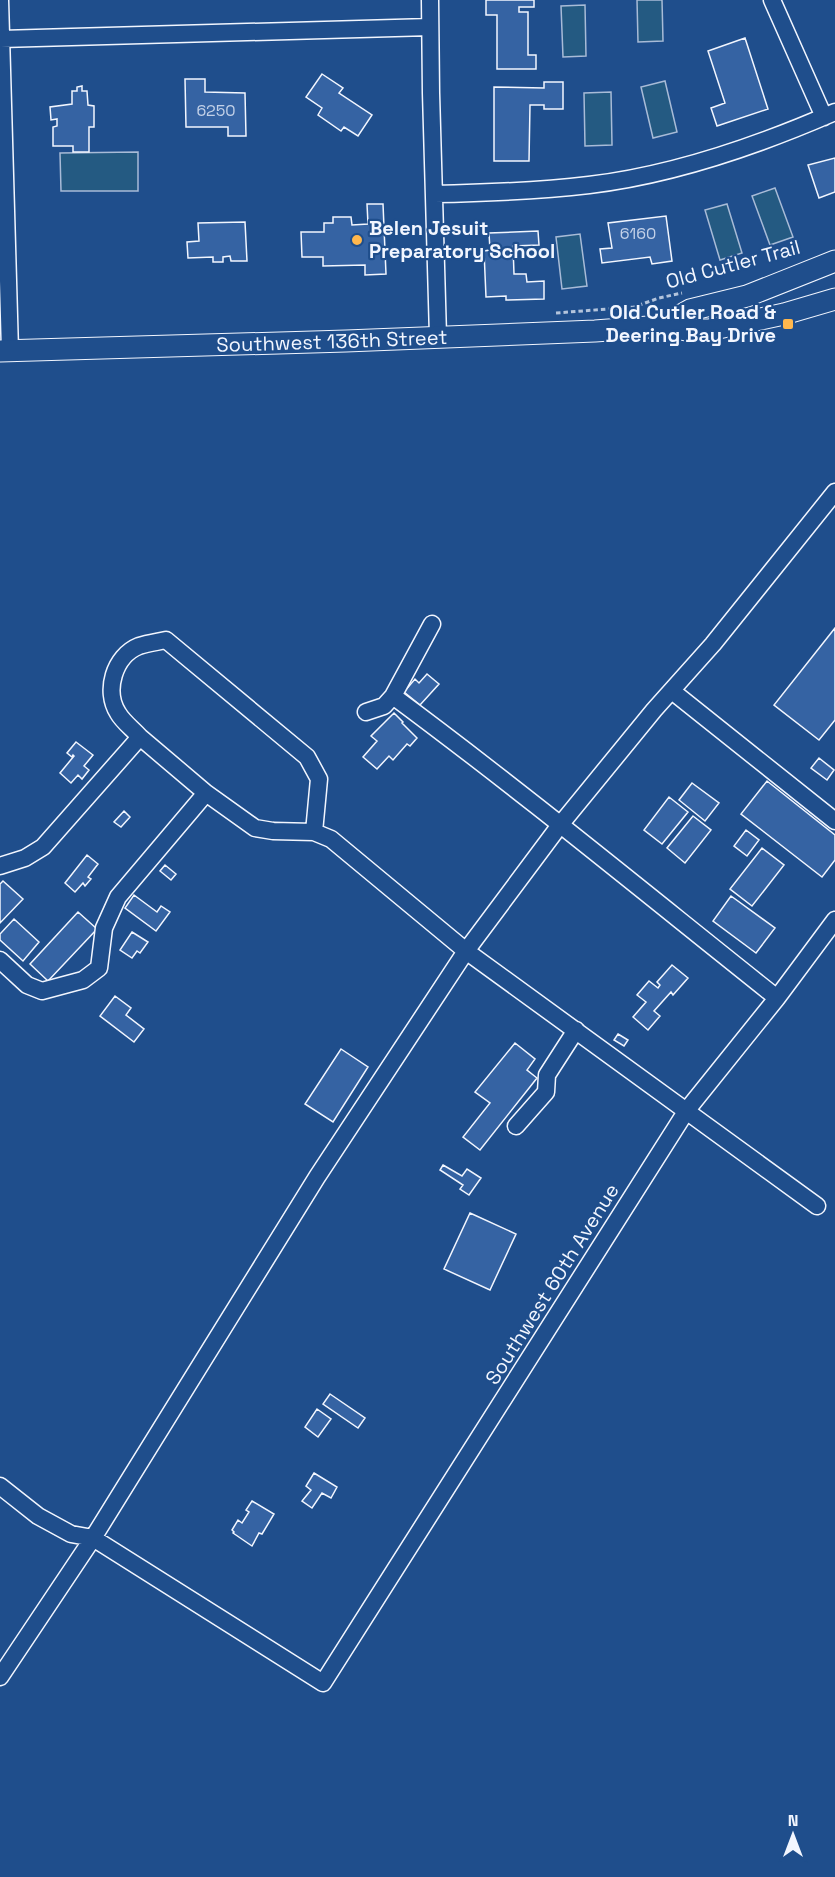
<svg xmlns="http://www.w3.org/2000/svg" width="835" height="1877" font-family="'Space Grotesk',sans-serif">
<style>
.green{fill:#245a82;stroke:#a8bbd7;stroke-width:1.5}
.building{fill:#3563a3;stroke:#f2f6ff;stroke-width:1.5}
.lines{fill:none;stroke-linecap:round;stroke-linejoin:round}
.minor-casing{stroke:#f2f6ff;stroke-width:19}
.major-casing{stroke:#f2f6ff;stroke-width:23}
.path{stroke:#b3c4dc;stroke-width:3;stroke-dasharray:4.5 3;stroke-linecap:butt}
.minor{stroke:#1f4e8c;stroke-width:16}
.major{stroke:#1f4e8c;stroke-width:21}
.poi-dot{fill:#ffb74d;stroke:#1f4e8c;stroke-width:2}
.labels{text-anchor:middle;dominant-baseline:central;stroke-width:4.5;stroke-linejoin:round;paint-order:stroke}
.number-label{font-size:16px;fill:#c3d1e8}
.poi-label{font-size:20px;font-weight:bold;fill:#f2f6ff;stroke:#1f4e8c;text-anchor:start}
.street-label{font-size:20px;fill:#f2f6ff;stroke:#1f4e8c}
</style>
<rect width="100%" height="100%" fill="#1f4e8c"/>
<path class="green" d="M637 0H662L663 41 638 42Z
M585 5 586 56 563 57 561 6Z
M665 81 677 132 653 138 641 87Z
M611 92 612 145 585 146 584 93Z
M138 152V191H61L60 153Z
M775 188 793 237 770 245 752 196Z
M727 204 742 253 720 260 705 210Z
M580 234 587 286 562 289 556 237Z"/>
<path class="building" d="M486 0H534V7H519V12H528V55H536V69H497V15H486Z
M745 38 768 109 717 126 711 108 725 103 708 51Z
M322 74 343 88 339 93 372 115 358 136 344 127 341 131 318 115 322 108 306 97Z
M185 79H205V92L245 93 246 136H228V127H186Z
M544 82H563V109H544V105H530L529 161H494V87L544 88Z
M82 86V91H87L88 105 94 106V127H89V152H73V146H53V127L57 126V119L51 120 50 107 72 104V91H77V87Z
M835 158V192L819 198 808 165Z
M367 204H383L386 274 365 275V265L323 266V257H302L301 232H324V223H333V217H351L352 225 368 224Z
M666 216 672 261 652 264 650 257 602 263 600 249 612 248 608 223Z
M245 222 247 261H231L230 256 223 257V262H213V257L188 258 187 242 199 241 198 223Z
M538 231 539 245 513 246 514 274H526L527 282 544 281V299L506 300V296L486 297 484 251 490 250 489 233Z
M835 628V720L819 740 774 705Z
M427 674 439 684 420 705 404 692 415 679 419 683Z
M394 713 403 722 402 723 417 738 410 746 407 744 393 760 389 756 377 769 363 757 377 741 371 736Z
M76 742 93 755 84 766 89 770 82 779 78 775 71 783 60 773 74 756 73 755 72 757 67 753Z
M819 758 834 770 827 780 811 768Z
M767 781 835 835V860L822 877 741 814Z
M692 783 719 803 705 821 679 800Z
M669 797 688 812 662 844 644 830Z
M124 811 130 817 121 827 114 822Z
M693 816 711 830 685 863 667 848Z
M746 830 759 840 747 856 734 846Z
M762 848 784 865 752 906 730 889Z
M87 855 98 864 88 877 91 879 85 886 83 883 75 892 65 883Z
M165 865 176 874 171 880 160 871Z
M3 881 23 899 0 923V884Z
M134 895 157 912 161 906 170 912 156 931 125 908Z
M731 896 775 928 756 953 713 921Z
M78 912 97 929 48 981 30 964Z
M14 919 39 942 23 961 0 940V934Z
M132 932 148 942 140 953 137 951 132 958 120 950Z
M672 965 688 978 673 995 671 992 654 1011 660 1016 648 1030 633 1017 646 1002 637 995 649 981 658 988 660 985 657 982Z
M115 996 131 1008 126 1015 144 1029 134 1042 100 1016Z
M618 1034 628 1040 624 1046 614 1040Z
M515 1043 535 1059 527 1070 537 1078 480 1150 463 1137 490 1103 475 1092Z
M341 1049 368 1067 333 1122 305 1104Z
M443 1165 462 1176 467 1169 481 1178 469 1195 460 1189 463 1185 440 1170Z
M470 1213 516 1234 490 1290 444 1269Z
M330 1394 365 1418 358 1428 323 1404Z
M317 1409 331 1419 318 1437 305 1427Z
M314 1473 337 1487 331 1498 322 1493 312 1508 302 1501 311 1490 306 1486Z
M252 1501 274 1514 262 1534 259 1533 252 1546 233 1533 234 1532 232 1530 238 1520 242 1523 249 1512 246 1510Z"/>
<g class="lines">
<g class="minor-casing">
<path id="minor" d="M0 0 10 351
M430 0 431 93 438 336
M772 0 824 117
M1 39 430 27
M434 194C486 193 538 191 589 185 674 175 757 146 835 112
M432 624 393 696C524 793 650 897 777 998
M672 691 835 821
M366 712 384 706 393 696
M140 737 206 793 255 828 273 831 314 832 331 839 466 951 817 1206
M0 866 25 858 43 847 140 737C133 729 123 722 118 713 104 691 114 656 139 646 148 643 157 642 166 640L307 757 319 779 314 832
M0 960 27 985 42 991 83 980 99 968 104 928 118 897 206 793
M516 1126 546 1092 547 1075 576 1030
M0 1486 38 1516 71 1534 93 1538 323 1683 687 1110 777 998 835 920
M0 1677 93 1538 317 1177 466 951 560 825 654 710 713 644 835 492"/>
</g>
<g class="major-casing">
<g id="major">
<path d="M662 326 690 310 747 296 835 261"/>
<path id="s1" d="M0 351 346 341 595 331 662 326 686 330H709L784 314 835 299"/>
</g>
</g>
<path class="path" d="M556 313 634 307 659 298 682 293"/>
<use href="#minor" class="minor"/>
<use href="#major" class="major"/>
</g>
<g class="poi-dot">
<circle cx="357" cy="240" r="6"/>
<rect x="782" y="318" width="12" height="12" rx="3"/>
</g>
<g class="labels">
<g class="number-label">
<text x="216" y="110">6250</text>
<text x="638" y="233">6160</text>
</g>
<g class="poi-label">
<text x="369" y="228">Belen Jesuit<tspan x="369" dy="23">Preparatory School</tspan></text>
<text x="776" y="312" text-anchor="end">Old Cutler Road &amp;<tspan x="776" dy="23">Deering Bay Drive</tspan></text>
</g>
<g class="street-label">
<text transform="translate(733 264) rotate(-15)">Old Cutler Trail</text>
<text stroke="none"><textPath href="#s1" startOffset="332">Southwest 136th Street</textPath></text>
<text transform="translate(552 1284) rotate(-58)">Southwest 60th Avenue</text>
</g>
</g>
<g transform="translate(793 1835)" stroke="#1f4e8c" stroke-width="4.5" paint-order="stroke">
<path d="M0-4.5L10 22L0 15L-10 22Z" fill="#f2f6ff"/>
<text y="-9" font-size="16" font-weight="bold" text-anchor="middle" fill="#f2f6ff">N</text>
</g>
</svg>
